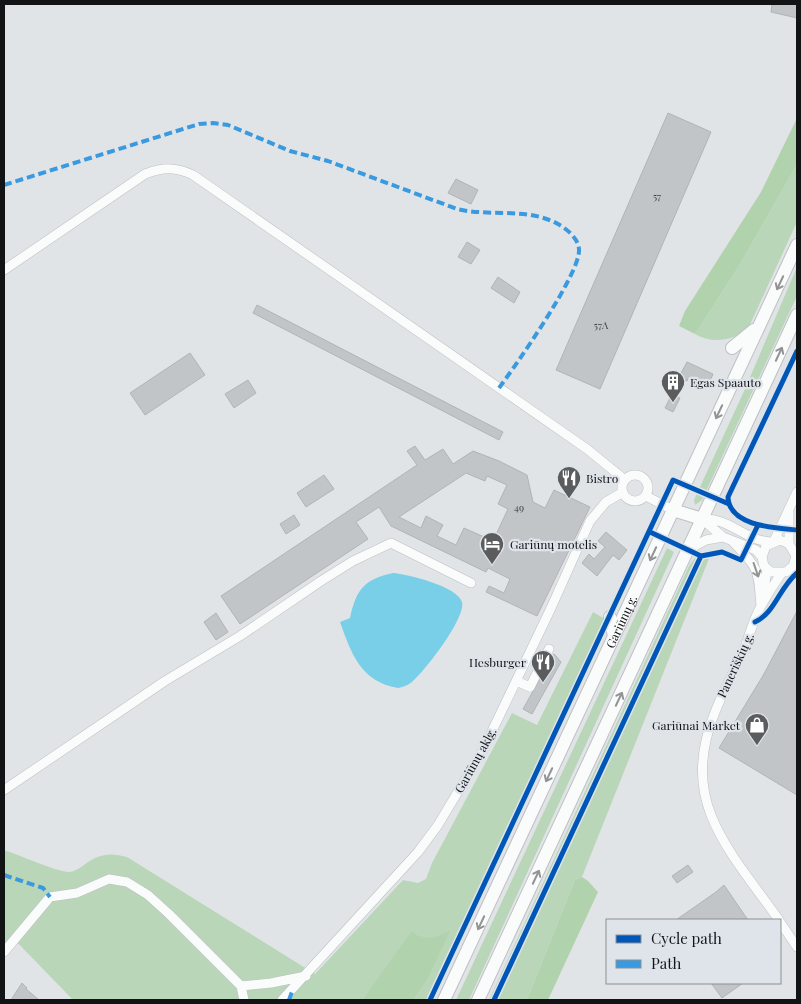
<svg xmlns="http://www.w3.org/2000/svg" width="801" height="1004" font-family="'Playfair Display',serif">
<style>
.green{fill:#b9d6b8}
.forest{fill:#b0d2ad}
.water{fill:#78cfe7}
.building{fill:#c2c5c7;stroke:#b1b4b6;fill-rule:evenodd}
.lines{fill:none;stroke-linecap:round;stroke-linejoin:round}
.minor-casing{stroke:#bec0c3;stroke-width:10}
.highway-casing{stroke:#bec0c3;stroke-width:14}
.minor{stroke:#fafbfb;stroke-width:9}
.highway{stroke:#fafbfb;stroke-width:12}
.quiet{stroke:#3a9adf;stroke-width:4;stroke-dasharray:8 4;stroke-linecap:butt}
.cycleway-casing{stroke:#dee4ea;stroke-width:8}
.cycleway{stroke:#0057b8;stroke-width:5}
.oneway{stroke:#919394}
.labels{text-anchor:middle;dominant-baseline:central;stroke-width:4.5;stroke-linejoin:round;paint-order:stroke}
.number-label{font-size:10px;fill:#3d4042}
.poi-label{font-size:12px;fill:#111315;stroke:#dee4ea;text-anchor:start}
.street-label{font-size:12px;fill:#111315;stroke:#dee4ea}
</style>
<rect width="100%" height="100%" fill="#e1e4e7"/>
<path class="green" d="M797 164V222L748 329C732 341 712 344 695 334L739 266Z
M797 267V296L702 500 695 505 694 500 745 389Z
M667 548 674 552 469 1000H456Z
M700 551 710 556 582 877 575 880 527 1000H489L689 566Z
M593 612 605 619V634L434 1000H413L428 979 449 932C437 938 424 942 413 932L362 1000H73L12 937 4 944V850C17 854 59 873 70 872 75 871 80 868 84 865 98 854 110 852 127 857L315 974 403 880 418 883 426 879 432 863 512 713 537 725Z"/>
<path class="forest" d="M797 118V164L739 266 695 334 679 326 685 311 761 192Z
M582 877 588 881 598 892 548 1000H527L575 880Z
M412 931C424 942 437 937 450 931L428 979 413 1000H362Z"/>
<path class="water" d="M393 573C407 574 457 586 462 602 466 618 425 671 412 682 408 685 404 687 398 688 361 682 351 653 340 622L350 618C356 590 364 579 393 573Z"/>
<path class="building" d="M772 4H797V18L771 12Z
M668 113 711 132 600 389 556 370Z
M456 179 478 190 471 204 448 193Z
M467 242 480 250 471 264 458 257Z
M498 277 520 292 514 303 491 288Z
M257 305 503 432 499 440 253 313Z
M190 353 205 375 145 415 130 393Z
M687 362 713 374 708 386 689 377 687 381 679 377Z
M248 380 256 393 234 408 225 394Z
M672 394 680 398 673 412 665 408Z
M415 446 425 460 443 449 453 464 473 451 499 461 527 475 533 502 545 508 554 490 590 507 537 616 486 592 489 586 504 593 510 579 488 568 486 572 391 526 379 507 356 522 368 539 240 624 221 596 417 465 407 451ZM466 473 485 481 487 476 507 485 498 504 508 509 493 541 464 528 456 545 437 536 443 525 426 516 421 528 399 517Z
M324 475 334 489 306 507 297 493Z
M294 515 300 525 286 534 280 524Z
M606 532 627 550 619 560 613 555 597 576 582 563 589 554 594 559 605 547 598 541Z
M797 611V795L719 748 764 674Z
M216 613 228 632 216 640 204 622Z
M554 654 561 662 532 714 523 709Z
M688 865 693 872 677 883 672 876Z
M724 885 748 920H676L716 892Z
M22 983 27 988 26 989 39 1000H11Z
M711 983H743L722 998Z"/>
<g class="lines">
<g class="minor-casing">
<path id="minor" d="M4 270 145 174C164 167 176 167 193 175L587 449 625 480
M622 488a13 13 0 1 1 26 0a13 13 0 1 1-26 0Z
M646 496 673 510
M789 512V544
M702 519 723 537 756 550 762 557 764 566 771 572H786L793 566 796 556 789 544 780 540 766 546 762 557
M702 519C729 517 745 541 771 542
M774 541 797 492
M734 543C759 569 758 569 761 606
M689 549 706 540 723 537
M763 598 767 569
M516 681 530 687 549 649
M4 790 165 681 240 636 321 581 353 561 391 543 471 583
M779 920C756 887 726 853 711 815 687 754 718 705 743 652 749 637 753 620 761 606 767 595 774 584 781 574
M780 922 797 947
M4 952 50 897 77 893 109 879 127 882 148 895 169 914 241 986 271 983 306 976
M241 986 244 1000
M282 1000 418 852 438 825 483 750 551 608 590 521 606 502 623 492"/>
</g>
<g class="highway-casing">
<g id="highway">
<path d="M732 348 754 330"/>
<path d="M673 510 702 519"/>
<path d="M610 617 614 636"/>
<path id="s1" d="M444 1000 797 245"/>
<path d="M478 1000 797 315"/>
</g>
</g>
<use href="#minor" class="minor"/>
<use href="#highway" class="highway"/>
<path class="quiet" d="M4 185 199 124 213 123 228 125 290 151 328 161 457 209C491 217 527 207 558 224 567 229 579 239 579 250 580 274 516 365 499 388
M4 875 43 888 50 897
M289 1000 293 989"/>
<g class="cycleway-casing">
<path id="cycleway" d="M797 530C775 528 729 526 728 497L797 351
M650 532 701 556 722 552 741 560 758 525
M755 622C775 613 779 588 797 573
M430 1000 673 480 729 504
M494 1000 701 556"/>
</g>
<use href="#cycleway" class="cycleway"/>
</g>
<defs><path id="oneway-shaft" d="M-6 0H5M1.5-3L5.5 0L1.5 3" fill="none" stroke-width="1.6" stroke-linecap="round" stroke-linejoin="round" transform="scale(1.25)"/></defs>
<g class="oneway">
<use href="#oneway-shaft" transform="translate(780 283) rotate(115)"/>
<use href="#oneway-shaft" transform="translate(779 354) rotate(-65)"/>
<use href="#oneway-shaft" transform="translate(719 412) rotate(115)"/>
<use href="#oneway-shaft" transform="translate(653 554) rotate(115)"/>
<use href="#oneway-shaft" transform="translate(756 570) rotate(71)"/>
<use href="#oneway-shaft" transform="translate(619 699) rotate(-65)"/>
<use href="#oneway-shaft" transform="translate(549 775) rotate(115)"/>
<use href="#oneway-shaft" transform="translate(536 877) rotate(-65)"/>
<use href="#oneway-shaft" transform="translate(481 923) rotate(115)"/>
</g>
<defs>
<g id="building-pin" transform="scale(1.25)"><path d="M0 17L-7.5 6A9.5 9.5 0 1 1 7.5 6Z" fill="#5a5c5e" stroke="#dee4ea"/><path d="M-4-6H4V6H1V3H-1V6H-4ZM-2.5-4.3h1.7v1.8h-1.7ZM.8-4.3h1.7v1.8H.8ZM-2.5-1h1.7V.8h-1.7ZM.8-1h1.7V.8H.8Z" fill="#fff"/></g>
<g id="restaurant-pin" transform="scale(1.25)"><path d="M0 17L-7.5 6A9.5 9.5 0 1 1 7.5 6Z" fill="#5a5c5e" stroke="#dee4ea"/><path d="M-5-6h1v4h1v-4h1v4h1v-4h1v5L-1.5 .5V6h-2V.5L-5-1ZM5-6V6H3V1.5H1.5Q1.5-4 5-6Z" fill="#fff"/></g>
<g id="hotel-pin" transform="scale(1.25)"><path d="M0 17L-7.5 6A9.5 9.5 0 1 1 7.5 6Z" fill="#5a5c5e" stroke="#dee4ea"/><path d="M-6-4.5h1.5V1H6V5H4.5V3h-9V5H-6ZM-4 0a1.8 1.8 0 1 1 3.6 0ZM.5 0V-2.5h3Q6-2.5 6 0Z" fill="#fff"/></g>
<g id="shop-pin" transform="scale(1.25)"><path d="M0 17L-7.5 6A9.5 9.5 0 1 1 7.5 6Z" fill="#5a5c5e" stroke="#dee4ea"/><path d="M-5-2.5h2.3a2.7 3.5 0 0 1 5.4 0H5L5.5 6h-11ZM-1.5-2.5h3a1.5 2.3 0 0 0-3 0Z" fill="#fff"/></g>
</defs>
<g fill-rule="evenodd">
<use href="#building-pin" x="673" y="382"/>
<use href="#restaurant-pin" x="569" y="478"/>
<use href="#hotel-pin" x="492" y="544"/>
<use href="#restaurant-pin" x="543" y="662"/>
<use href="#shop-pin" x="757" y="725"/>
</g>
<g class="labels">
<g class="number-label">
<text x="657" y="196">57</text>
<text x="601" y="325">57A</text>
<text x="519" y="507">49</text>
</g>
<g class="poi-label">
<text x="690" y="382">Egas Spaauto</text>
<text x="586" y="478">Bistro</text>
<text x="510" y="544">Gariūnų motelis</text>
<text x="526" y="662" text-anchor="end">Hesburger</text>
<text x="740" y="725" text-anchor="end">Gariūnai Market</text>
</g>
<g class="street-label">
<text stroke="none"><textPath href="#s1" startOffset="418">Gariūnų g.</textPath></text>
<text transform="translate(735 665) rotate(-65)">Paneriškių g.</text>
<text transform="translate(475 760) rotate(-61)">Gariūnų aklg.</text>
</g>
</g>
<rect width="801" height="1004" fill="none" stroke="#111315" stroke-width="10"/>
<rect x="606" y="919" width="175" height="65" fill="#dee4ea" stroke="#8c9095"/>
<rect x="616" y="935" width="25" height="8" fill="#0057b8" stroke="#8c9095"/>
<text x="651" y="944" font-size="15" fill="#111315">Cycle path</text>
<rect x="616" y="960" width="25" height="8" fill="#3a9adf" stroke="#8c9095"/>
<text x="651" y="969" font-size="15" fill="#111315">Path</text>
</svg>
